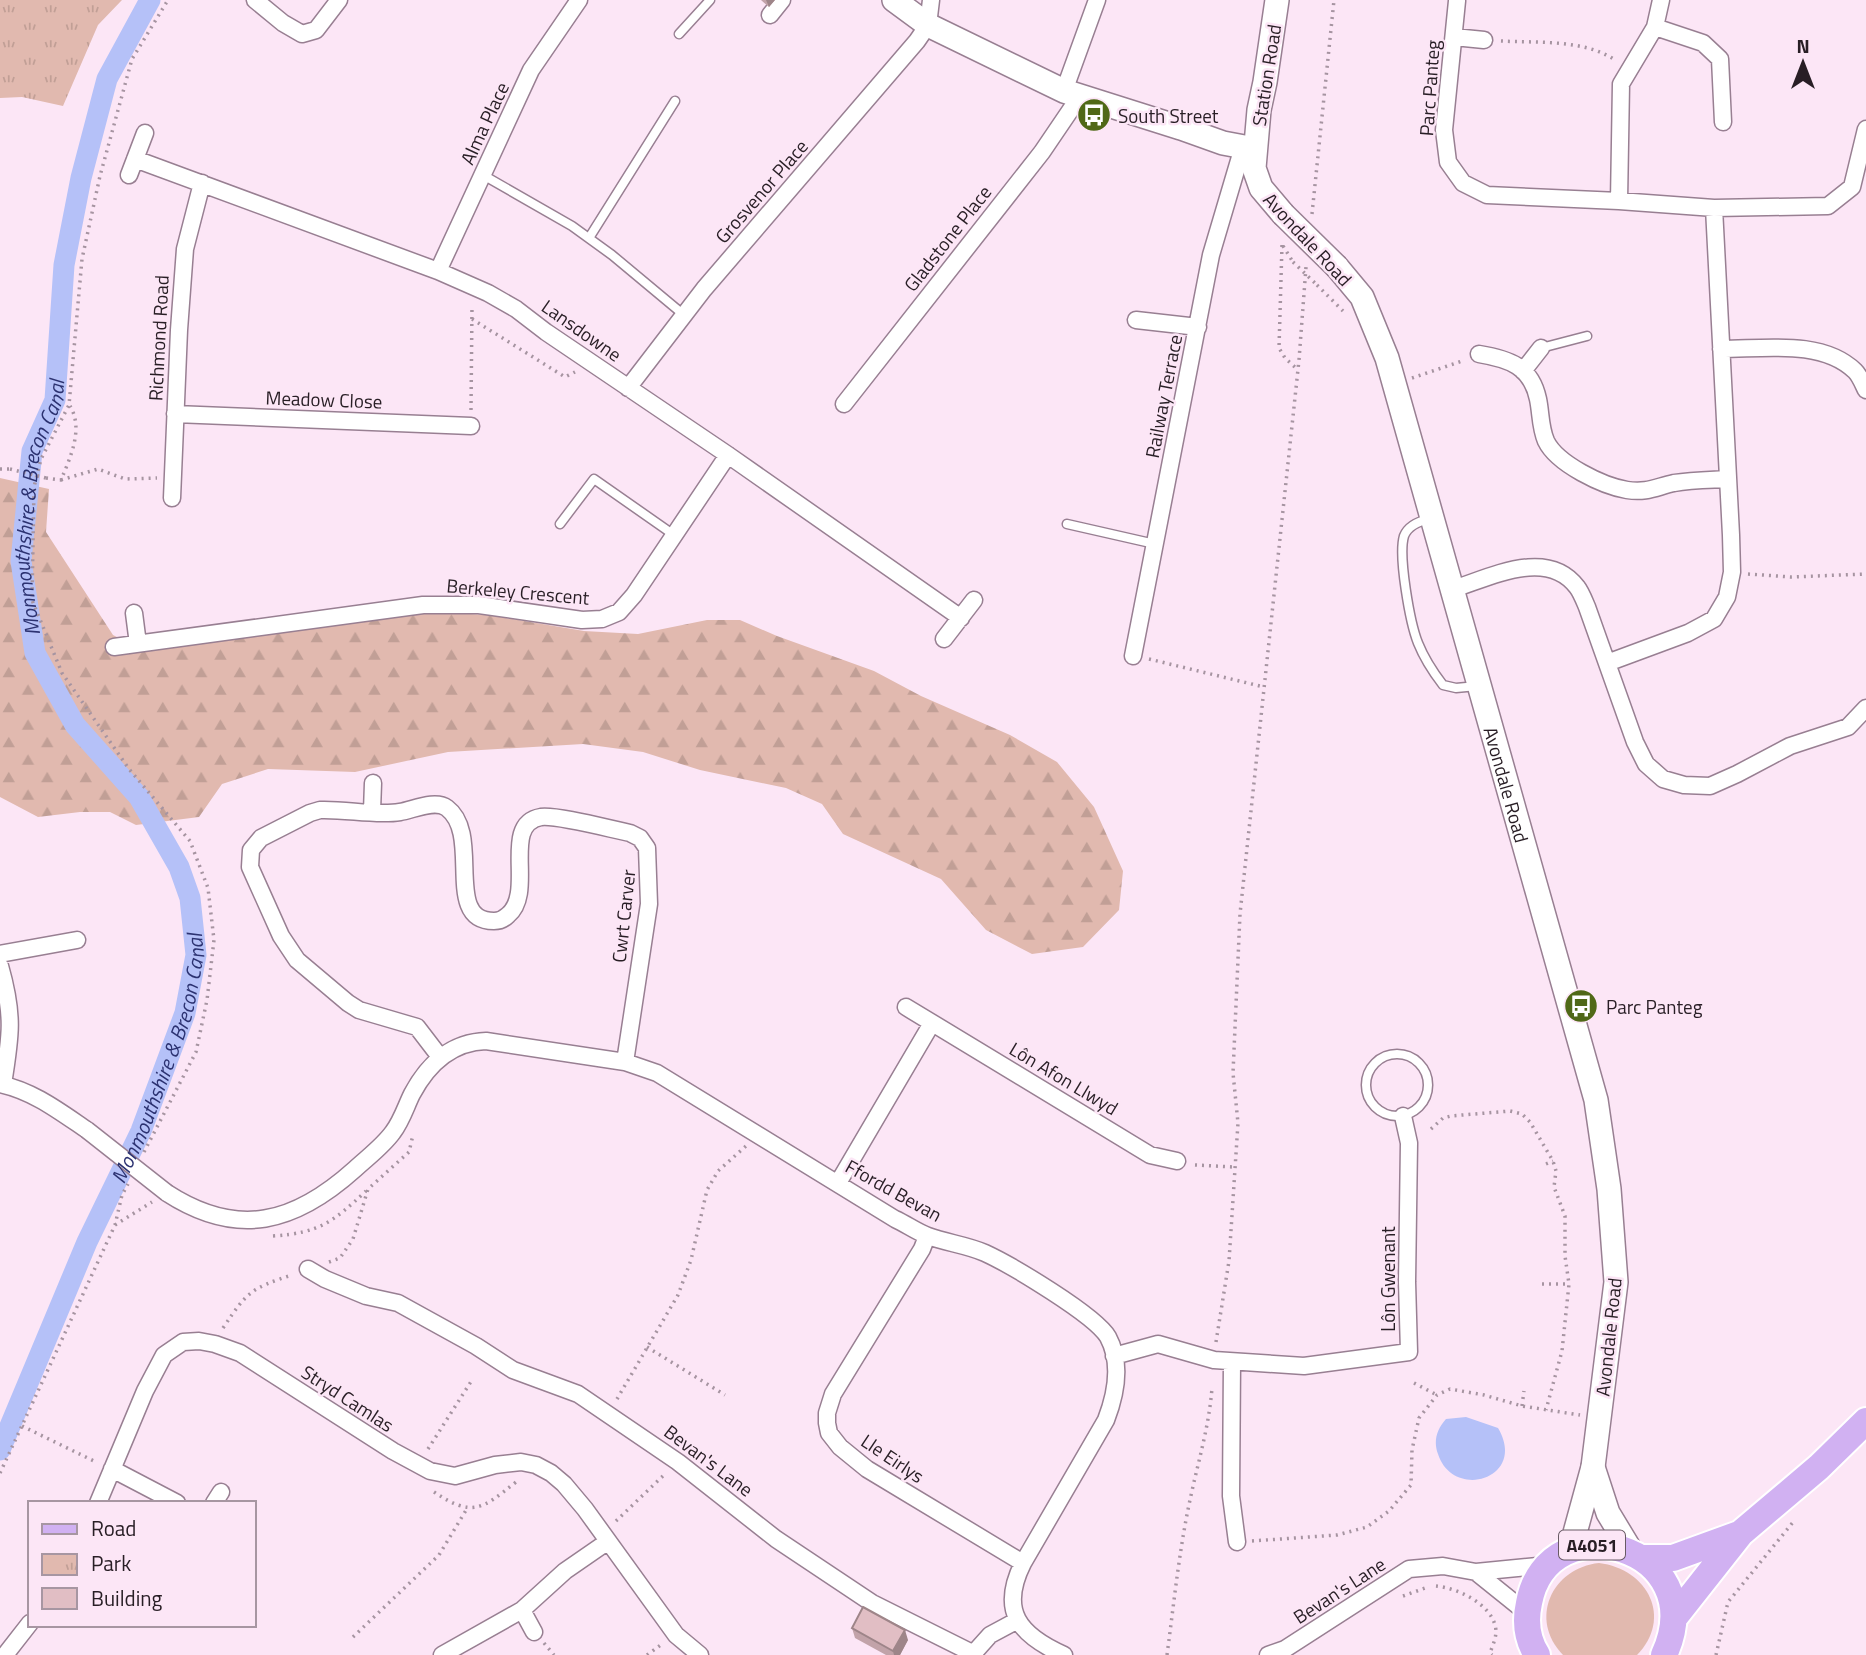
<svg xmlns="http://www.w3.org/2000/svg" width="1866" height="1655" font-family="'Titillium Web',sans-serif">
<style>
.grass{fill:#e1b9af}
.forest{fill:url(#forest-firs)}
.park{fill:url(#park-tufts)}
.water{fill:#b5c1f8}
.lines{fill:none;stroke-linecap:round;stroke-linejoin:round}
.canal{stroke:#b5c1f8;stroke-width:21}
.lane-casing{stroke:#987f92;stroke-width:11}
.street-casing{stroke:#987f92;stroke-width:19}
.secondary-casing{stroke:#987f92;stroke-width:26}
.primary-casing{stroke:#fff;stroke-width:30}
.path{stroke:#a694a1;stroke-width:3.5;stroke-dasharray:2 5;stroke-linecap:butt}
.lane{stroke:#fff;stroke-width:8}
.street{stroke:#fff;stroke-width:16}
.secondary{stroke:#fff;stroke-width:23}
.primary{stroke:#d1b1f2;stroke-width:26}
.street-bridge-casing{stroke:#987f92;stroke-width:19;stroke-linecap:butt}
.secondary-bridge-casing{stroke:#987f92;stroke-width:26;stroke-linecap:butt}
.path-bridge{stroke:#a694a1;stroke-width:3.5;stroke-dasharray:2 5;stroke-linecap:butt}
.street-bridge{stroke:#fff;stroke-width:16}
.secondary-bridge{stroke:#fff;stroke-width:23}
.wall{fill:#c2a3a9}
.shaded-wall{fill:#9e8589}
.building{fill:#e1bec4;stroke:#9e8589;stroke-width:2}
.labels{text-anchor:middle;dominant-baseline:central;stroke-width:5;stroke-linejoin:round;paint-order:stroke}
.shield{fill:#fce6f6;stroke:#685a64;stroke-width:2}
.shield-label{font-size:18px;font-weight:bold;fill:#281e25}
.street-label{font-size:19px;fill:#281e25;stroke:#fce6f6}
.poi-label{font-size:19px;fill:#281e25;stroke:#fce6f6;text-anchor:start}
.water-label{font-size:21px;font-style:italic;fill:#2c3271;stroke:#fce6f6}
</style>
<defs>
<pattern id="forest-firs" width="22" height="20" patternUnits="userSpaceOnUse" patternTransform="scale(1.75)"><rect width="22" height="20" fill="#e1b9af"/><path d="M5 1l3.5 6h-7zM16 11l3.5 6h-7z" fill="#c19f96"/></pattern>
<pattern id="park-tufts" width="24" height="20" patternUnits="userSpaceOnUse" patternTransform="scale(1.75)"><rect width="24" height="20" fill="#e1b9af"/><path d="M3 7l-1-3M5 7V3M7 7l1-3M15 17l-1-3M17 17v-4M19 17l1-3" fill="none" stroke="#c19f96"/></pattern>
</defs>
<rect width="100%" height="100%" fill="#fce6f6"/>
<path class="grass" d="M1599 1563C1648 1569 1673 1618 1637 1655H1563C1528 1619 1552 1568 1599 1563Z"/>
<path class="forest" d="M0 478 49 489 46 532 113 635 144 651 421 611 488 615 584 631 638 634 707 620H740L777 636 874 671 921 696 1010 735 1057 762 1094 807 1123 871 1119 910 1083 947 1032 954 986 930 941 879 843 834 822 804 786 788 700 770 643 752 583 744 448 752 355 772 268 769 222 784 199 817 136 825 110 812H80L38 817 0 797Z"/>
<path class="park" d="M0 0H122L98 25 63 106 22 97 0 98Z"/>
<path class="water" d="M1466 1417 1498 1428C1528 1479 1453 1501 1438 1454 1433 1441 1437 1429 1446 1419Z"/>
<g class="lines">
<path class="canal" id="s1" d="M0 1450 87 1242 141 1131 185 1013 196 955 190 898 179 867 139 797 75 725 35 653 21 561 32 451 55 400 64 265 81 178 107 79 150 0"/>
<g class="lane-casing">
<path id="lane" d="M679 34 710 0
M483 175 572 226 612 255 684 315
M589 238 675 101
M1541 348 1587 336
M1429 519C1420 521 1408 526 1404 536 1398 556 1410 623 1418 643 1424 658 1433 672 1443 685L1456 688 1477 686
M560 524 594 479 674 535
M1067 524 1155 544
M1366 1085a31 31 0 1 1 62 0a31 31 0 1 1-62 0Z"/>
</g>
<g class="street-casing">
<path id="street" d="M255 0 283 23 302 34 316 30 339 0
M1457 1 1444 130 1448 162 1463 183 1487 195 1619 201 1714 208 1828 206 1852 187 1866 129
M770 15 782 0
M1655 27 1703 43 1720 59 1723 122
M1454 37 1484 40
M1064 91 1097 0
M135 159 438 271 488 293 516 309 546 332 728 455 961 618
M129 175 145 133
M1619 201 1621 84 1655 27 1661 0
M438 271 531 70 579 0
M1136 320 1198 327
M1721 349C1764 349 1822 339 1855 371 1860 376 1863 384 1866 390
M1479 354C1509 359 1531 366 1538 399 1541 413 1540 427 1546 441 1557 464 1603 486 1627 490 1647 493 1656 487 1674 483 1692 480 1710 480 1728 479
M1523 371 1541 348
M628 388 704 289 917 41 928 25 931 0
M844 404 1042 152 1080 96
M175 414 471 426
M172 498 179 330 185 249 202 183
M1453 589C1489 578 1547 547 1577 587 1581 592 1584 600 1587 607L1635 742 1646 764 1663 779 1684 785 1710 786 1737 774 1790 746 1848 727 1866 708
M134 613 138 644
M944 639 974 600
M114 647 423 605H479L582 620 602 619 619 612 634 595 728 455
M1133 656 1211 255 1243 147
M1607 663 1688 633 1714 619 1727 597 1732 572 1731 535 1714 208
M372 811 373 783
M0 954 77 940
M0 966C14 1015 11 1035 3 1084
M906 1007 1150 1155 1177 1161
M440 1057 417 1027 359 1010 348 1003 297 960 281 936 250 867 251 850 261 838 310 813 320 810C347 809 375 816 400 812 413 810 435 799 447 808 483 835 442 921 494 921 499 921 504 919 508 915 536 892 500 824 541 817 558 815 610 829 630 833L640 838 647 848 649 904 625 1062
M0 1084C33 1091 59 1111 87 1130
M838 1183 932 1023
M167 1193C238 1239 295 1223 355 1169 368 1157 383 1146 393 1132 402 1120 406 1106 412 1094 428 1064 452 1042 486 1041L625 1062 657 1073 895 1219C906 1224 917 1232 928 1236 947 1243 967 1245 985 1253 1011 1265 1095 1315 1108 1337 1122 1363 1116 1394 1106 1420L1023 1563C999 1611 1019 1635 1064 1655
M927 1236 922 1249 833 1394 827 1413V1423L829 1433 840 1447 867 1469 1023 1563
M308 1269 325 1279 366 1296 398 1303 476 1346 513 1370 578 1394 678 1462 776 1539 872 1603 972 1653
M1114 1356 1158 1344 1214 1360 1304 1366 1409 1352 1407 1282 1409 1143 1403 1116
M1232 1362 1231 1496 1237 1542
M112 1469 177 1503
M98 1503 145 1391 164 1355 183 1342 199 1341 215 1344 240 1353 393 1451 430 1471 455 1476 495 1465 521 1462 536 1465 551 1473 564 1484 585 1509 676 1635 700 1655
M214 1503 221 1492
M1476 1572 1527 1613
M522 1610 534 1632
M5 1655 30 1623
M442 1655 522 1610 565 1571 607 1542
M972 1655 990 1635 1016 1621
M1268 1655 1285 1649 1409 1569 1443 1566 1476 1572 1548 1565"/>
</g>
<g class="secondary-casing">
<g id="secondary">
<path d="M894 0 928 25 1064 91 1181 128 1223 143 1255 149"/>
<path d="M1277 0 1265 82 1259 110 1254 168 1261 188 1283 214"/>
<path id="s2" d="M1337 267 1362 297 1387 358 1596 1100 1609 1189 1616 1282 1593 1467 1570 1551"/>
<path d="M1593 1467 1608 1513 1631 1551"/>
</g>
</g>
<g class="primary-casing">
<path id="primary" d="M1644 1558H1673L1739 1534
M1674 1618 1741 1533 1819 1467 1866 1421
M1537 1655C1527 1639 1525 1621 1529 1603 1548 1500 1714 1546 1664 1655"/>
</g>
<path class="path" d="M1501 41C1537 43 1584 39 1615 60
M1312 214 1334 0
M1282 245 1279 348 1285 358 1297 369
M1283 246 1293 262
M1317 285 1343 311
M472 319 565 377 575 372
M1412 378 1465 360
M471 410 472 306
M0 469H10
M46 478 61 480C70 458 84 429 70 406
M61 480 98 469 125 479 157 478
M1748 574 1791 577 1866 574
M1149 659 1264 687
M1431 1129 1443 1118 1451 1116 1510 1111 1522 1114 1530 1122 1553 1161 1556 1171 1554 1187 1565 1216V1256L1569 1284 1562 1351 1546 1410
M144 1152 196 1052 207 1000 214 940 208 888 190 841 129 769 62 673 32 600 34 487 41 459 69 405 82 259 100 176 132 59 168 0
M1546 1164 1553 1161
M1195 1165 1234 1167
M115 1225 152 1202
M273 1236C319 1233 333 1222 366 1191
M329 1262 340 1258 353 1239 368 1189 409 1152 413 1135
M1542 1284H1569
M223 1328C247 1292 251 1288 292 1275
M1216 1342 1229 1261 1238 1123 1233 1073 1240 914 1299 360 1306 267
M647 1347 725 1395
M1414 1383 1437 1395
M617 1399 678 1295 691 1260 707 1190 718 1171 746 1146
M1522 1406 1524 1391
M22 1426 96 1462
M428 1449 472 1380
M0 1473 115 1225 122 1195 128 1184
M434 1492C473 1518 482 1509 516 1482
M616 1521 666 1473
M1252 1541 1337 1535 1367 1527 1389 1511 1411 1485 1412 1450 1419 1418 1437 1395 1450 1389 1484 1395 1522 1406 1580 1415
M1436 1586C1457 1588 1489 1603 1495 1625 1498 1635 1493 1644 1490 1653L1492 1655
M1403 1596 1428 1587
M353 1637 439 1555 468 1507
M544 1643 554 1655
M647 1655 662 1644
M1167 1655C1174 1603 1179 1551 1190 1500 1198 1462 1209 1427 1212 1388
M1716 1655 1728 1602 1794 1521 1793 1519"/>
<use href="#lane" class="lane"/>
<use href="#street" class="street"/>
<use href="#secondary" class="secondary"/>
<use href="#primary" class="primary"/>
<g class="street-bridge-casing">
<path id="street-bridge" d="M87 1130 167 1193"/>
</g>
<g class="secondary-bridge-casing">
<path id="secondary-bridge" d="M1283 214 1337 267"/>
</g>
<path class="path-bridge" d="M1293 262 1317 285
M10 469 46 478"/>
<use href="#street-bridge" class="street-bridge"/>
<use href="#secondary-bridge" class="secondary-bridge"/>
</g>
<path class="wall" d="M761 0H775L769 7Z
M852 1628 908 1640 900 1655H886L855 1638Z"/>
<path class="shaded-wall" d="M766 0H775L769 7Z
M905 1630 908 1640 900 1655H894L893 1651Z"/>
<path class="building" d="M863 1607 905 1630 893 1651 852 1628Z"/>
<defs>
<g id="bus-disc" transform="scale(1.75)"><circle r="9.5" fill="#506817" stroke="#fce6f6"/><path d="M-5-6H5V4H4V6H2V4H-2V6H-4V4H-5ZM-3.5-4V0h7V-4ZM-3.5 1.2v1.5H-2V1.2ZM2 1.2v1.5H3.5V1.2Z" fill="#fff"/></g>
</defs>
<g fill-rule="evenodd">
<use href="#bus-disc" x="1094" y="115"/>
<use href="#bus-disc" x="1581" y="1006"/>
</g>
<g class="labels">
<rect class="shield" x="1559" y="1530.5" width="66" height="29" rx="5"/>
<g class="shield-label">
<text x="1592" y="1545">A4051</text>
</g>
<g class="street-label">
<text transform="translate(1266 75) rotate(-81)">Station Road</text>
<text transform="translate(1429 88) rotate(-86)">Parc Panteg</text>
<text transform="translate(484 123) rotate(-65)">Alma Place</text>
<text transform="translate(761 191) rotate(-49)">Grosvenor Place</text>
<text transform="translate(947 238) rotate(-52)">Gladstone Place</text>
<text transform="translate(1308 239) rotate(47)">Avondale Road</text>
<text transform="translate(582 330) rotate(35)">Lansdowne</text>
<text transform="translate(158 338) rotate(-87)">Richmond Road</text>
<text transform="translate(1163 396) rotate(-79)">Railway Terrace</text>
<text transform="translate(324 399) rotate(2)">Meadow Close</text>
<text transform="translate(518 591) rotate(5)">Berkeley Crescent</text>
<text stroke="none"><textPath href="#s2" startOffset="548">Avondale Road</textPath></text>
<text transform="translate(623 916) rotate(-84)">Cwrt Carver</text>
<text transform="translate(1064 1078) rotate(31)">Lôn Afon Llwyd</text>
<text transform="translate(894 1190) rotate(29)">Ffordd Bevan</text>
<text transform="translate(1387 1279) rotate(-90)">Lôn Gwenant</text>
<text transform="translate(1608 1337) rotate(-84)">Avondale Road</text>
<text transform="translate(348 1398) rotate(33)">Stryd Camlas</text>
<text transform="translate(893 1458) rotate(34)">Lle Eirlys</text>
<text transform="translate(709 1460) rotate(37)">Bevan's Lane</text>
<text transform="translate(1339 1590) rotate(-33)">Bevan's Lane</text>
</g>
<g class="poi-label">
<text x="1118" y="115">South Street</text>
<text x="1606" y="1006">Parc Panteg</text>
</g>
<g class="water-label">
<text stroke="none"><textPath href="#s1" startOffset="1032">Monmouthshire &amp; Brecon Canal</textPath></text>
<text stroke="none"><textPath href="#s1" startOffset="424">Monmouthshire &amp; Brecon Canal</textPath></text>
</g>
</g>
<rect x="28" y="1501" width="228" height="126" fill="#fce6f6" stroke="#a796a2" stroke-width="2"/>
<rect x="42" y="1524" width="35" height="10" fill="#d1b1f2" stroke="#a796a2" stroke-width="2"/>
<text x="91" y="1536" font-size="21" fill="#281e25">Road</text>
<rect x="42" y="1554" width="35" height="21" fill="url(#park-tufts)" stroke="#a796a2" stroke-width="2"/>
<text x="91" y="1571" font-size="21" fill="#281e25">Park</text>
<rect x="42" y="1588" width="35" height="21" fill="#e1bec4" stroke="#a796a2" stroke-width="2"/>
<text x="91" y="1606" font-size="21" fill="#281e25">Building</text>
<g transform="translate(1803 63)" stroke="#fce6f6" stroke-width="5" paint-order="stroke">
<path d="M0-5L12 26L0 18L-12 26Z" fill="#281e25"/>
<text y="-10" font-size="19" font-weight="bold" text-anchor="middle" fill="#281e25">N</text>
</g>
</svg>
